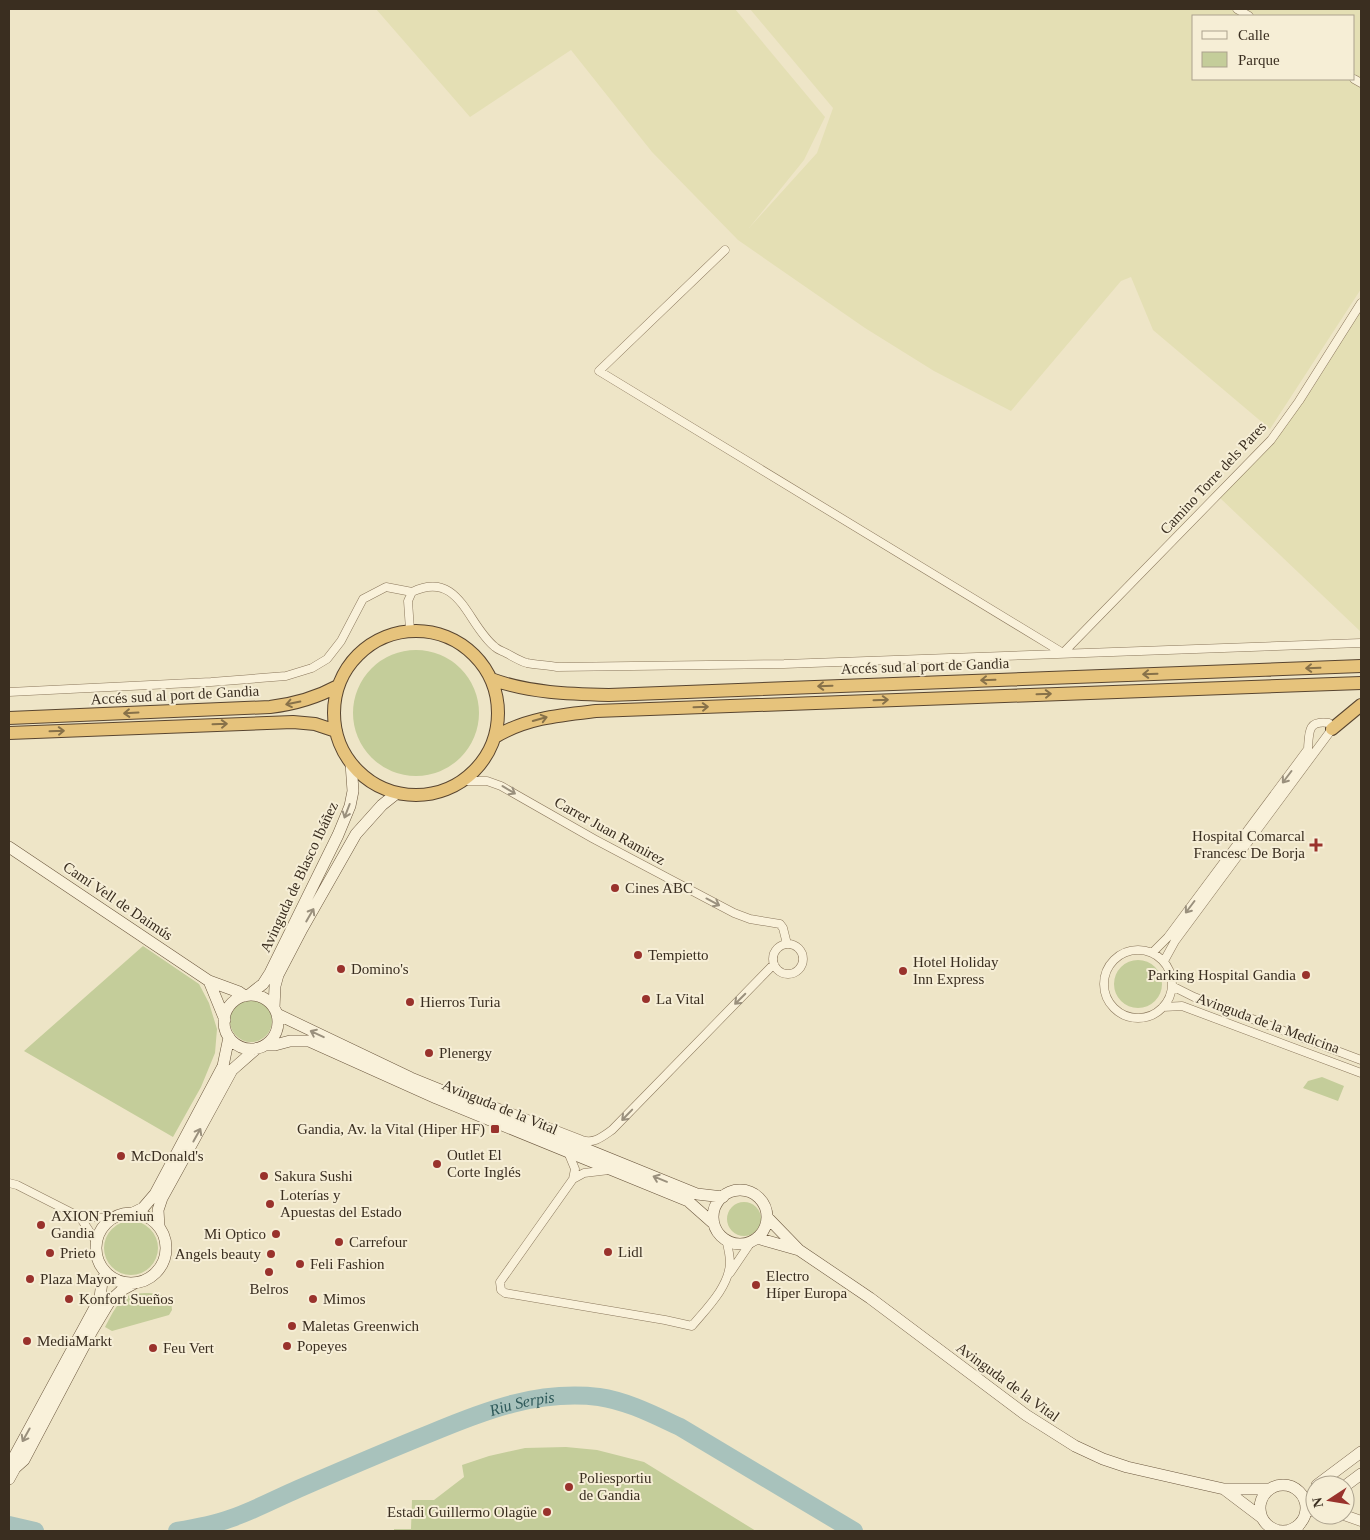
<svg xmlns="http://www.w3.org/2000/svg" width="1370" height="1540" font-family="'Times New Roman',serif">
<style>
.farmland{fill:#e4dfb4;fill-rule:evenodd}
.green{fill:#c4cd9a}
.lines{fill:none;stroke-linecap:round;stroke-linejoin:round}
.river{stroke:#a8c2bc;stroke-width:18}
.minor-casing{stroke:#8a775c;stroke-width:9}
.tertiary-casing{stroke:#8a775c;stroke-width:11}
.secondary-casing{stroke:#6c583f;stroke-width:12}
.trunk-casing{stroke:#584530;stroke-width:14}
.minor{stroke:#f9f1da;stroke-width:8}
.tertiary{stroke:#f9f1da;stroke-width:10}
.secondary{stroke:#f9f1da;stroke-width:11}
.trunk{stroke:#e6c37c;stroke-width:12}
.oneway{stroke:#877149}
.oneway2{stroke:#9a907d}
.poi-dot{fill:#99322c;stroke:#f6eed6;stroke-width:2}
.labels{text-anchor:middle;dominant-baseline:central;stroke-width:4;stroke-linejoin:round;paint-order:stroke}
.street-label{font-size:15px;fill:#3a2e20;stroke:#f6eed6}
.poi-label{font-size:15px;fill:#3a2e20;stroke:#f6eed6;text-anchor:start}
.water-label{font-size:16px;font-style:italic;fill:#2f5a5a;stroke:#f6eed6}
</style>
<rect width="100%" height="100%" fill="#eee5c7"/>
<path class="farmland" d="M376 9H735L825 117 804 160 749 228 817 153 833 108 750 9H1361V289L1270 429 1153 330 1131 277 1121 281 1011 411 934 371 865 328 738 240 652 152 571 50 470 117ZM1194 16H1354V79H1194Z
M1361 310V632L1219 497 1274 442 1314 386Z"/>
<path class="green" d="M353 713a63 63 0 1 1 126 0a63 63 0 1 1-126 0Z
M143 946 199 984 209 1003 217 1029 215 1053 201 1087 173 1137 24 1051Z
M1114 984a24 24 0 1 1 48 0a24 24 0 1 1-48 0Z
M230 1021a21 21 0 1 1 42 0a21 21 0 1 1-42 0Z
M1322 1077 1344 1086 1338 1101 1303 1088 1308 1081Z
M727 1219a17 17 0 1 1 34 0a17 17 0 1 1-34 0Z
M104 1248a27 27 0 1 1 54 0a27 27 0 1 1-54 0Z
M149 1293 159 1294 171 1300 172 1310 169 1315 112 1331 105 1327C112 1315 118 1298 133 1294 138 1293 144 1293 149 1293Z
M566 1447 597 1450 644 1462 756 1531H394V1529H411L412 1500H434L464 1477 462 1465 489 1456 525 1448Z"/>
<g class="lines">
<g class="river">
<path d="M9 1525 35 1531"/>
<path id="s1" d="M177 1531C195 1528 212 1525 229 1519 253 1511 275 1499 298 1489 342 1470 386 1451 431 1433 486 1410 538 1390 599 1397 627 1401 654 1415 680 1427L854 1531"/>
</g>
<g class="minor-casing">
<path id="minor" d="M1237 9 1249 16
M1354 79 1361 83
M725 250 599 371 1063 653
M410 630 408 601 412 592C460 569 467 625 495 647 498 650 502 651 506 653 512 656 519 661 527 663 536 665 547 665 557 667L784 664 1361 643
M1063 653 1271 440 1299 401 1361 303
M9 692 211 682 286 676 312 668 327 659 341 641 363 599 386 587 412 592
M462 781H487L501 786 594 839 734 913 750 919 780 924 783 928 787 944
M773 959a15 15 0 1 1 30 0a15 15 0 1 1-30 0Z
M1104 984a34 34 0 1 1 68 0a34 34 0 1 1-68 0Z
M1152 953 1168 937 1308 749C1309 731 1308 720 1329 723L1332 729 1175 941 1164 961
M1172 986 1194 997 1361 1060
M1163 1007 1182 1006 1361 1073
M494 1106 582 1140C594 1144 602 1137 612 1130L774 964
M568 1152 575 1169 573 1179 500 1282 501 1290 505 1293 665 1320 692 1326C706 1309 729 1287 730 1263 730 1255 728 1247 726 1239
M573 1179 584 1173 609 1170
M9 1183 17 1185 80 1217 113 1218
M80 1217 97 1243
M730 1273 751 1242"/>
</g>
<g class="tertiary-casing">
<path id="tertiary" d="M1311 1511 1315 1510
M1344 1515 1361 1521
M1273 1529V1531
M1296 1531 1302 1521"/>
</g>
<g class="secondary-casing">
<path id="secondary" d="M9 847 209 981 239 992 245 996
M209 981 225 1020
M249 995 263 984 270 973 338 835 350 806 353 791 351 763
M224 1022a27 27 0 1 1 54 0a27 27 0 1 1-54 0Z
M274 1008 275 986 278 975 302 929 356 834 382 805 397 793
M277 1014 411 1078 697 1194 723 1197
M266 1045H275L290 1041H309L436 1098 688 1201 714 1224
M713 1217a27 27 0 1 1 54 0a27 27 0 1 1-54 0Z
M133 1213 143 1208 155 1194 223 1066 229 1037
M96 1248a35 35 0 1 1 70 0a35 35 0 1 1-70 0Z
M767 1217 799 1250 870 1298 1026 1415 1075 1446 1103 1459 1127 1467 1184 1480 1224 1489H1269
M159 1227 158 1210 162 1198 178 1169 232 1070 256 1049
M757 1238 799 1250
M15 1468 14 1457 100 1298 102 1281 106 1273
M9 1479 15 1468 24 1460 92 1331 110 1301 122 1290 135 1283
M1260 1508a23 23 0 1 1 46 0a23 23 0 1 1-46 0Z
M1317 1485 1361 1452
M1345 1486 1361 1474
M1224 1489 1261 1517"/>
</g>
<g class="trunk-casing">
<path id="trunk" d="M334 713a82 82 0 1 1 164 0a82 82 0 1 1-164 0Z
M491 679C529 693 570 694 609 695L1361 666
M9 718 270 707C295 704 316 698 338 686
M1332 729 1361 705
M9 733 293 722 315 724 336 731
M495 737C526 718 561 715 596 711L1361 683"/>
</g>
<use href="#minor" class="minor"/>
<use href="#tertiary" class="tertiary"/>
<use href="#secondary" class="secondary"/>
<use href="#trunk" class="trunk"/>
</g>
<defs><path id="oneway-shaft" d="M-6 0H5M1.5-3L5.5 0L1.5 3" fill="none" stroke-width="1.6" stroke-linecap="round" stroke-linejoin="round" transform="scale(1.25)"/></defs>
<g class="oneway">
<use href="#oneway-shaft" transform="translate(1313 668) rotate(178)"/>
<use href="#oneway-shaft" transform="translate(1150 674) rotate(178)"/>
<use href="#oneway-shaft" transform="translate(988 680) rotate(178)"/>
<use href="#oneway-shaft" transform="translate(825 686) rotate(178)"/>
<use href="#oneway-shaft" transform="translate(1044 694) rotate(-2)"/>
<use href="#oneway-shaft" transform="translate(881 700) rotate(-2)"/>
<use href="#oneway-shaft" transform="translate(293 703) rotate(169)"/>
<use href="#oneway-shaft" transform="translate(701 707) rotate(-2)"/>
<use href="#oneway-shaft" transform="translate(131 713) rotate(177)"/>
<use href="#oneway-shaft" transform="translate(540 719) rotate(-16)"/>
<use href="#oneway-shaft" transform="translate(220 724) rotate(-2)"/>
<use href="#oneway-shaft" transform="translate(57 731) rotate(-2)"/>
</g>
<g class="oneway2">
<use href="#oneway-shaft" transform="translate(1287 777) rotate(127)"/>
<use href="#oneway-shaft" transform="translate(509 790) rotate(31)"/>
<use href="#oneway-shaft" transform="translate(347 811) rotate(111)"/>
<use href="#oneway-shaft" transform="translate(713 902) rotate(28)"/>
<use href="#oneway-shaft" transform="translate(1190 907) rotate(127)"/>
<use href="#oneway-shaft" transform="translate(310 915) rotate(-60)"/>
<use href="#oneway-shaft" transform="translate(740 999) rotate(135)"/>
<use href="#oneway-shaft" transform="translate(317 1034) rotate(-155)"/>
<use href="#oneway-shaft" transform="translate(627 1115) rotate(134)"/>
<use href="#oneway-shaft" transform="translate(197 1135) rotate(-61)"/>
<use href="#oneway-shaft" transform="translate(660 1179) rotate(-158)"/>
<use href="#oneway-shaft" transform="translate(26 1435) rotate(119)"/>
</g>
<g class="poi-dot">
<path d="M1313.5 837.5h5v5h5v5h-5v5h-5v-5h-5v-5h5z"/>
<circle cx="615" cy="888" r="5"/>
<circle cx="638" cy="955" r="5"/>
<circle cx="341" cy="969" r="5"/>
<circle cx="903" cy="971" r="5"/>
<circle cx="1306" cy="975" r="5"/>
<circle cx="646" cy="999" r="5"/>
<circle cx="410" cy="1002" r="5"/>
<circle cx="429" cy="1053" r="5"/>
<rect x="490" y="1124" width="10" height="10" rx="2.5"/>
<circle cx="121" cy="1156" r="5"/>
<circle cx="437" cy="1164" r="5"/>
<circle cx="264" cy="1176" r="5"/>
<circle cx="270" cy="1204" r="5"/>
<circle cx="41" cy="1225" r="5"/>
<circle cx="276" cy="1234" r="5"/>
<circle cx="339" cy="1242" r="5"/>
<circle cx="608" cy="1252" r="5"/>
<circle cx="50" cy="1253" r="5"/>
<circle cx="271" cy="1254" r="5"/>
<circle cx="300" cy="1264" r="5"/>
<circle cx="269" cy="1272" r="5"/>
<circle cx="30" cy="1279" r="5"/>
<circle cx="756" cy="1285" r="5"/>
<circle cx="69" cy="1299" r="5"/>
<circle cx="313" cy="1299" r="5"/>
<circle cx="292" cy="1326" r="5"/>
<circle cx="27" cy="1341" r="5"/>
<circle cx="287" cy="1346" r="5"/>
<circle cx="153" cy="1348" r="5"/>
<circle cx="569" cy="1487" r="5"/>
<circle cx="547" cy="1512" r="5"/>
</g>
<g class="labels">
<g class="street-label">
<text transform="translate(1213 478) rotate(-47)">Camino Torre dels Pares</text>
<text transform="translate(925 666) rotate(-2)">Accés sud al port de Gandia</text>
<text transform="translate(175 695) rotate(-3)">Accés sud al port de Gandia</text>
<text transform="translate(610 831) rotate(29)">Carrer Juan Ramirez</text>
<text transform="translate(299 877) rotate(-65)">Avinguda de Blasco Ibáñez</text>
<text transform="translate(118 901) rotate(34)">Camí Vell de Daimús</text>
<text transform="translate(1268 1023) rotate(20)">Avinguda de la Medicina</text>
<text transform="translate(500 1107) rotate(22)">Avinguda de la Vital</text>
<text transform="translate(1008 1382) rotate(36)">Avinguda de la Vital</text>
</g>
<g class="poi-label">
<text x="1305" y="836" text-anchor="end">Hospital Comarcal<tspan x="1305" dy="17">Francesc De Borja</tspan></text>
<text x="625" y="888">Cines ABC</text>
<text x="648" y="955">Tempietto</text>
<text x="913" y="962">Hotel Holiday<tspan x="913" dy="17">Inn Express</tspan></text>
<text x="351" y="969">Domino's</text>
<text x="1296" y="975" text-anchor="end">Parking Hospital Gandia</text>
<text x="656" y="999">La Vital</text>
<text x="420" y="1002">Hierros Turia</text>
<text x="439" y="1053">Plenergy</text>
<text x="485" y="1129" text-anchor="end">Gandia, Av. la Vital (Hiper HF)</text>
<text x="447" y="1155">Outlet El<tspan x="447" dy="17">Corte Inglés</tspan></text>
<text x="131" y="1156">McDonald's</text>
<text x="274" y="1176">Sakura Sushi</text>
<text x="280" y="1195">Loterías y<tspan x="280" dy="17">Apuestas del Estado</tspan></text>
<text x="51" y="1216">AXION Premiun<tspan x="51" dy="17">Gandia</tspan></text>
<text x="266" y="1234" text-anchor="end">Mi Optico</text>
<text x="349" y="1242">Carrefour</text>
<text x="618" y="1252">Lidl</text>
<text x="60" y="1253">Prieto</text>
<text x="261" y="1254" text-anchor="end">Angels beauty</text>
<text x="310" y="1264">Feli Fashion</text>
<text x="766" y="1276">Electro<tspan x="766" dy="17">Híper Europa</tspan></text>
<text x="40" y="1279">Plaza Mayor</text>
<text x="269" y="1289" text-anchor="middle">Belros</text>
<text x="79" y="1299">Konfort Sueños</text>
<text x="323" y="1299">Mimos</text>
<text x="302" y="1326">Maletas Greenwich</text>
<text x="37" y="1341">MediaMarkt</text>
<text x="297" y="1346">Popeyes</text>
<text x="163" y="1348">Feu Vert</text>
<text x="579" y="1478">Poliesportiu<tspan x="579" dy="17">de Gandia</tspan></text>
<text x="537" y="1512" text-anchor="end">Estadi Guillermo Olagüe</text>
</g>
<g class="water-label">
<text stroke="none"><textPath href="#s1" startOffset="369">Riu Serpis</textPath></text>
</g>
</g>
<rect width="1370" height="1540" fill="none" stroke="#3a2e20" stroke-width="20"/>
<rect x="1192" y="15" width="162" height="65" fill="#f6eed6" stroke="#aba18d"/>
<rect x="1202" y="31" width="25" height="8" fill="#f9f1da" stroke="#aba18d"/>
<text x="1238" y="40" font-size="15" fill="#3a2e20">Calle</text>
<rect x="1202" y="52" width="25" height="15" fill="#c4cd9a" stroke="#aba18d"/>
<text x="1238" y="65" font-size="15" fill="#3a2e20">Parque</text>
<g transform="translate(1330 1500) rotate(258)"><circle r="24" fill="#f6eed6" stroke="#aba18d"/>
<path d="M0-4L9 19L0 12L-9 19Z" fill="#99322c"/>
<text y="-8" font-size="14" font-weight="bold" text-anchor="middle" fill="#3a2e20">N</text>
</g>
</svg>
